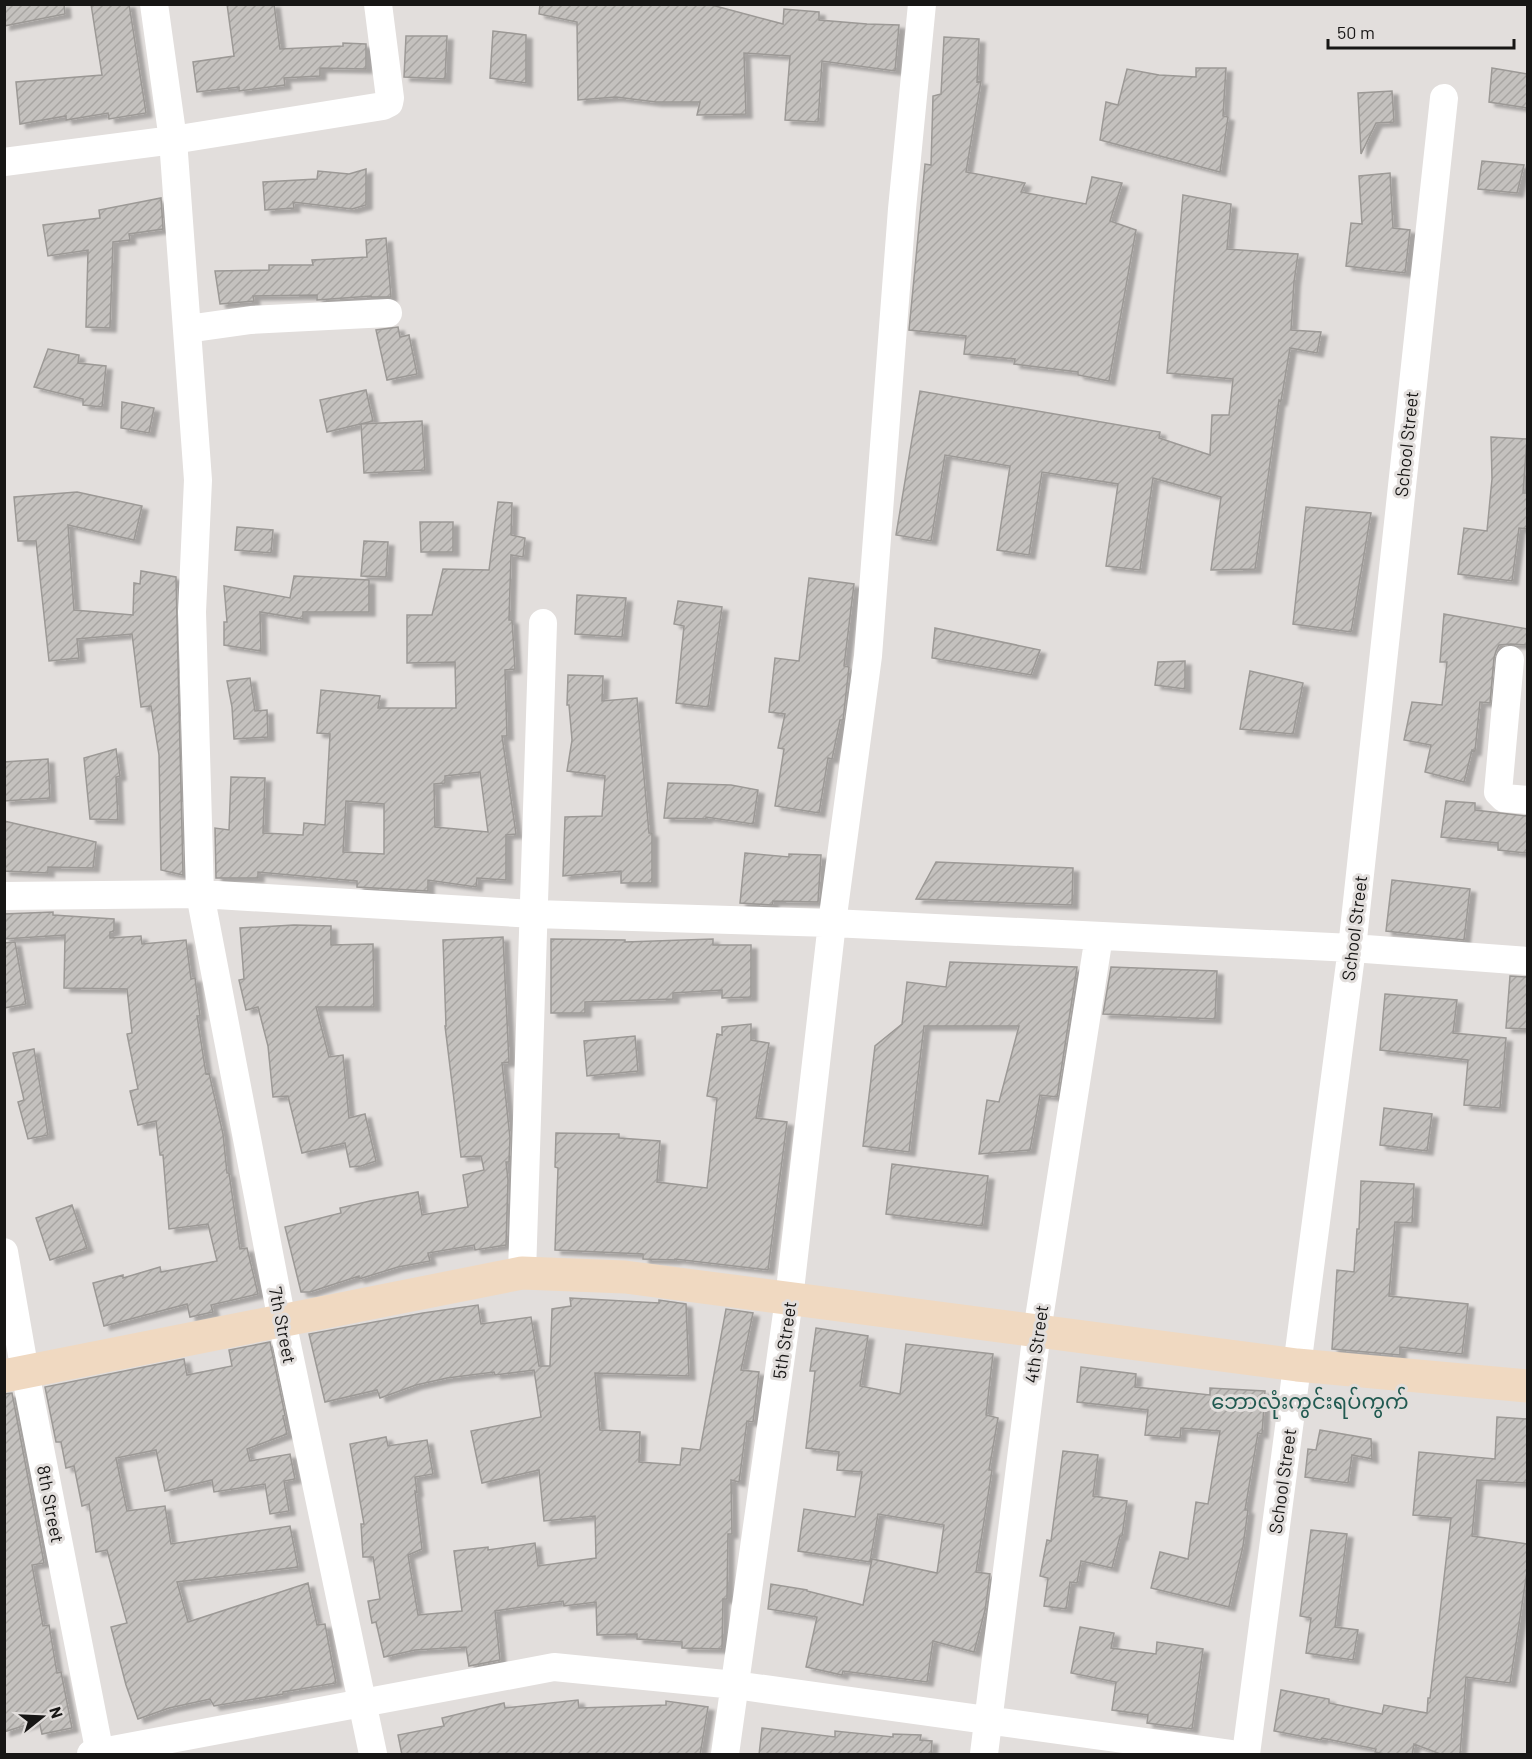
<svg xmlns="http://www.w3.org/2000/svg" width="1532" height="1759" font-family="Barlow,'Noto Sans Myanmar',sans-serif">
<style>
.building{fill:url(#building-hatch);stroke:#9c9996;stroke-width:1.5;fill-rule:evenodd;filter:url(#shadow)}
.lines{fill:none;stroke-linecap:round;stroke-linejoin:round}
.street{stroke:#fff;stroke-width:28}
.secondary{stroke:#f0d9c1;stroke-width:33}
.labels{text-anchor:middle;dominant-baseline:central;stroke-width:6;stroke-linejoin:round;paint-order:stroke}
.street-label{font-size:18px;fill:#171615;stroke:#e2dedc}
.quarter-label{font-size:21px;fill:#225a51;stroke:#e2dedc}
</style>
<defs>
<pattern id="building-hatch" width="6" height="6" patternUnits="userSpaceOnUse" patternTransform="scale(1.5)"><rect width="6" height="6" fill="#c4c1be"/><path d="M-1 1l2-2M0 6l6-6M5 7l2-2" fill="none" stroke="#a8a5a2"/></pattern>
<filter id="shadow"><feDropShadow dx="6" dy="4" stdDeviation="1.5" flood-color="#0004"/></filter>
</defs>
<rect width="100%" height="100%" fill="#e2dedc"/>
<path class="building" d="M4 4H64L65 14 4 26Z
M91 4H129L146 113 109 119 108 113 66 120V116L20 124 16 82 102 75Z
M227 4H274L280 49 343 46V43L366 44V69L320 68V76L284 78 285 85 239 91V87L197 92 193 62 234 56Z
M540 4H708L783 24 784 9 819 12V20L867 24 899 25 895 71 822 61 818 122 785 120 790 56 744 53 746 114 697 115 700 102H656L616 97 578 100 577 22 539 14Z
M493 31 526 35V83L490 78Z
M406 36H447L445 79 404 77Z
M944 37 979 39 977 82 981 81 966 172 1025 183 1021 192 1086 204 1092 177 1122 183 1110 221 1136 230 1109 381 1078 375V372L1014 364 1015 359 964 354 966 336 909 330 925 164 931 165 933 96 941 94Z
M1196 68H1226L1223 116 1228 117 1220 172 1100 140 1106 102 1118 105 1127 69 1159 75 1196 77Z
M1492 68 1527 74V108L1489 102Z
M1392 91 1394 122 1376 123 1361 154 1358 93Z
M1482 161 1524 165 1517 193 1478 189Z
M366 169V205L352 209 293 202 294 208 265 210 263 182 317 179 318 171 349 174Z
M1390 173 1393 228 1410 230 1405 273 1346 266 1351 223 1362 224 1359 176Z
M1183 195 1231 204 1227 249 1298 254 1294 282 1291 330 1321 332 1317 353 1290 348 1281 401 1279 400 1255 569 1211 570 1221 497 1153 478 1140 570 1106 566 1118 484 1042 472 1029 555 997 550 1010 466 945 455 931 541 896 535 920 391 1160 432 1159 438 1210 455 1212 415H1229L1233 379 1167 373Z
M161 198 163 229 129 234 130 240 113 242 110 328 86 327 88 250 48 256 43 225 100 218 99 210Z
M386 238 391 297H371V296L317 300V295L253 296 254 301 220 304 215 271 269 270V265H313L312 260 367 257 366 240Z
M398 327 400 337 409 335 417 374 387 380 376 330Z
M48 349 79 355 78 363 106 366 102 407 83 405V399L34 387Z
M366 390 373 421 327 432 320 400Z
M122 402 154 408 149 433 121 428Z
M422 421 425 470 364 473 361 424Z
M1491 437 1527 439 1523 493H1527V529L1519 528 1512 581 1458 574 1464 528 1487 531 1492 479Z
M77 492 142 506 134 540 68 525 74 610 133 615 134 583 140 584 141 571 176 577 183 875 161 870 159 755 151 706 141 707 132 634 77 639 79 658 49 661 36 541H18L14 497Z
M498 502 512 503 511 535 525 538 523 557 511 555 509 620H512L515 669 505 670 507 736H502L516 834 506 835V880L477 878 476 887 428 880V891L357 887V881L258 872V878H216L215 828 229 830 231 777 265 778 263 833 303 835 304 823 325 825 330 734 317 733 321 690 380 696 378 708H456L455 662 407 663V615H432L443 569 489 570ZM480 772 488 832 435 827 434 784 445 783V776ZM346 801 384 804V854L343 852Z
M1306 507 1371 513 1351 632 1293 624Z
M420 522H453V552H421Z
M237 527 273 530 271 553 235 550Z
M364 541 388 542 386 577 361 576Z
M294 576 369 580V612H303V619L260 612 261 651 224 645V622H227L224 586 290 598Z
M809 578 854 584 844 666 849 667 843 720H840L832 759 828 758 819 813 775 806 784 749 778 748 785 714 769 712 775 658 799 661Z
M577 595 626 598 622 637 575 634Z
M678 601 722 607 708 707 676 703 684 626 674 624Z
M1444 614 1527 629V645L1511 644 1499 645 1496 651 1494 658 1490 703 1480 702 1475 751 1472 750 1464 782 1425 772 1431 745 1404 740 1412 702 1442 705 1447 662H1440Z
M935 628 1040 650 1031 675 932 658Z
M1185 661V689L1155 685 1158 662Z
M1250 671 1303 683 1293 734 1240 729Z
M568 675 603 676 602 701 637 698 649 833H652V883H621V871L563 876 565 817 602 816 605 776 567 771 572 740 569 705H567Z
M250 678 255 711 267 710 268 737 234 739 232 707 227 681Z
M116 749 120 776 116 777 118 820 90 819 84 758Z
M48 759 50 798 4 801V762Z
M668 783 731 785 758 790 753 824 706 817V819L664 818Z
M1446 801 1475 803V810L1527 816V853L1498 850V843L1441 837Z
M4 821 96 842 93 868 48 867V873L4 871Z
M745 853 789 857V854L821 855 818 902 773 901 772 905 740 903Z
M936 862 1073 868 1072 905 916 899Z
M1392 880 1470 889 1464 940 1386 931Z
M53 912V915L114 919V931L110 932V938L141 936 142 944 186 940 191 979 195 978 200 1016H197L206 1074 209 1073 223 1134 227 1173H229L240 1249 247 1248 258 1294 211 1305 213 1312 190 1317 187 1304 104 1326 93 1283 123 1275V1278L160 1267 161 1272 217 1261 208 1224 169 1229 163 1155H160L156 1121 138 1125 130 1091 138 1089 127 1034 132 1033 127 989 64 988 65 935 4 939V914Z
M294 925 331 926V945L373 944 374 1007H316L329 1057 343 1055 349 1118 365 1114 376 1161 361 1166 350 1167 345 1143 302 1153 288 1096 273 1097 268 1046 258 1007 246 1010 239 980 244 979 240 928Z
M503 937 509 1062 502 1063 510 1138 509 1162H506L508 1180 506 1245 475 1250 474 1245 428 1253 430 1261 398 1267 359 1279V1276L310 1292H301L285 1227 341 1213 340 1208 370 1201 418 1192 422 1215 468 1207 463 1175 484 1170 481 1156 461 1157 445 1026H446L443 940Z
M551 939 625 940V942L713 939V945H751V997L722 998V990L673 993V999L585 1002V1013H551Z
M15 942 26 1004 4 1008V943Z
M950 962 1077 967 1057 1097 1040 1095 1030 1150 979 1154 987 1100 999 1102 1019 1026H924L909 1152 863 1146 875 1046 902 1024 907 982 946 987Z
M1111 967 1217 971 1215 1019 1103 1014Z
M1510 976 1527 977V1029L1506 1028Z
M1385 994 1457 1000 1453 1033 1506 1038 1500 1108 1464 1105 1468 1060 1380 1050Z
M751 1024V1040L769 1043 756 1118 787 1122 768 1270 675 1259V1260L643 1259V1254L555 1250 558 1168 555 1167 556 1133 619 1134V1138L660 1141 657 1182 707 1188 717 1098 707 1096 717 1034 722 1035V1027Z
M635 1036 638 1071 587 1076 584 1041Z
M34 1049 48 1135 28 1139 18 1102 24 1100 13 1053Z
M1384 1108 1432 1114 1427 1151 1380 1145Z
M892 1164 988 1176 982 1226 886 1214Z
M1361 1181 1414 1184 1412 1223 1395 1222 1389 1296 1468 1304 1462 1354 1400 1347V1355L1332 1349 1337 1270 1354 1272 1357 1229H1359Z
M72 1205 87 1248 50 1260 36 1218Z
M570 1298 659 1303V1300L686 1304 689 1376 595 1373 600 1430 640 1432 639 1462 680 1465 682 1448 700 1450 726 1309 753 1313 741 1370 759 1372 753 1422 747 1421 739 1482 731 1480 732 1534H728L727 1599H723L722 1649 682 1648V1642L637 1639V1634L597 1635 596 1602 564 1606 563 1601 495 1611 500 1660 469 1666 466 1647 415 1650 384 1657 376 1622 372 1623 368 1601 380 1599 373 1557H363L361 1524H364L350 1444 386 1437 388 1446 427 1440 433 1474 415 1477 417 1492 415 1491 422 1549 408 1555 418 1615 462 1611 454 1551 488 1547V1550L535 1543 538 1566 596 1558 595 1516 544 1521 539 1470 482 1483 471 1431 541 1417 534 1370 495 1375 494 1372 447 1378 416 1385 380 1398 377 1390 325 1402 309 1334 423 1313 478 1305 481 1324 531 1317 539 1366H550L552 1309 571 1306Z
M816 1328 868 1336 860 1386 900 1394 906 1344 993 1354 986 1415 998 1418 989 1470H992L976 1572 990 1574 985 1610 974 1652 933 1641 927 1682 843 1671 842 1675 806 1667 817 1617 768 1609 771 1584 807 1590V1591L863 1605 872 1559 937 1573 944 1525 878 1514 870 1562 798 1551 804 1509 855 1517 862 1472 837 1470 839 1452 806 1448 815 1371H810Z
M270 1342 285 1415 283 1416 287 1434 247 1449 250 1461 290 1454 295 1479 284 1481 289 1511 270 1514 265 1484 214 1492 212 1480 165 1491 156 1450 116 1458 127 1511 165 1506 171 1544 290 1526 298 1567 177 1582 188 1622 308 1583 317 1625 325 1624 336 1683 283 1692V1694L214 1706 210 1699 169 1708 138 1719 126 1685 111 1627 127 1623 107 1550 96 1552 89 1504 82 1506 74 1466 66 1468 61 1442H56L45 1387 184 1359 187 1375 232 1366 229 1350Z
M1081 1367 1136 1374 1135 1387 1210 1395V1388L1265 1391 1262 1434 1258 1433 1245 1510H1248L1243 1546 1229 1607 1151 1588 1160 1552 1188 1559 1196 1502 1208 1504 1220 1431 1181 1428 1180 1438 1145 1435 1148 1410 1077 1402Z
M12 1393 44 1563 32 1565 43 1626 49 1625 57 1673 61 1672 72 1728 42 1734 39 1721 4 1732V1394Z
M1497 1417 1527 1419V1483L1477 1480 1472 1536 1527 1544V1572L1510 1683 1466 1677 1460 1755H1443L1414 1744 1412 1755H1389L1375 1752 1376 1749 1322 1738 1321 1740 1274 1731 1281 1690 1329 1699V1703L1382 1714 1384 1705 1427 1713 1428 1698H1430L1451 1518 1413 1515 1419 1452 1495 1459Z
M1320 1430 1371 1439 1372 1459 1352 1455 1348 1483 1305 1477 1308 1449 1316 1450Z
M1063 1451 1098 1455 1093 1496 1127 1501 1122 1536H1120L1112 1568 1081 1561 1077 1583 1070 1582 1066 1609 1044 1606 1048 1578 1040 1576 1047 1540 1051 1541Z
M1311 1530 1347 1534 1335 1627 1358 1630 1353 1660 1306 1653 1311 1618 1300 1616Z
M1080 1627 1114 1633 1111 1648 1156 1654 1157 1642 1203 1649 1192 1729 1147 1723 1148 1715 1112 1710 1116 1682 1071 1673Z
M578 1700 579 1708 666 1705V1701L708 1707 700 1755H402L398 1735 444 1726 442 1718 504 1703 505 1708Z
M762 1728 835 1737V1731L893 1737V1734L921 1735 920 1740 932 1741 931 1755H759Z"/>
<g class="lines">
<path class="street" d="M154 4 173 140 198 480 192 612 200 894 282 1321 373 1754
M4 162 173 140 383 106 389 103 390 98 378 4
M187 329 251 320 388 313
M1510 660 1498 792 1504 798 1528 800
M4 896 200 894 534 914 832 923 1352 948 1528 961
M4 1252 25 1372 100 1754
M522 1273 543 623
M91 1754 554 1667 735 1685 1232 1754
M725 1754 789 1299 832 923 868 656 902 209 922 4
M984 1754 1037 1331 1099 936
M1246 1754 1352 948 1444 98"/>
<path class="secondary" d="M4 1376 522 1273 625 1277 1297 1365 1528 1386"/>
</g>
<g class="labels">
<g class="street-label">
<text transform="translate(1406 444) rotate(-84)">School Street</text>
<text transform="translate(1354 928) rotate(-83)">School Street</text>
<text transform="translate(283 1325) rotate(79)">7th Street</text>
<text transform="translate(784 1340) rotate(-82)">5th Street</text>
<text transform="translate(1036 1344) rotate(-82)">4th Street</text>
<text transform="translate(1282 1481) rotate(-82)">School Street</text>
<text transform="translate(51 1504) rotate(79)">8th Street</text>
</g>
<g class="quarter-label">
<text x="1310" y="1400">ဘောလုံးကွင်းရပ်ကွက်</text>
</g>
</g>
<rect width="1532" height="1759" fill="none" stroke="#171615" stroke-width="12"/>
<g transform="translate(42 1717) rotate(72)" stroke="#e2dedc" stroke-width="4.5" paint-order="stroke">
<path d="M0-4.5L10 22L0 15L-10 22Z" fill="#171615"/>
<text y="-9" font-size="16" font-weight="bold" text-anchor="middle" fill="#171615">N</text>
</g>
<path d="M1328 39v9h186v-9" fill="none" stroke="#171615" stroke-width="3"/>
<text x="1337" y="39" font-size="18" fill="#171615" stroke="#e2dedc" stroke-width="4.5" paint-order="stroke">50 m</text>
</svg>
